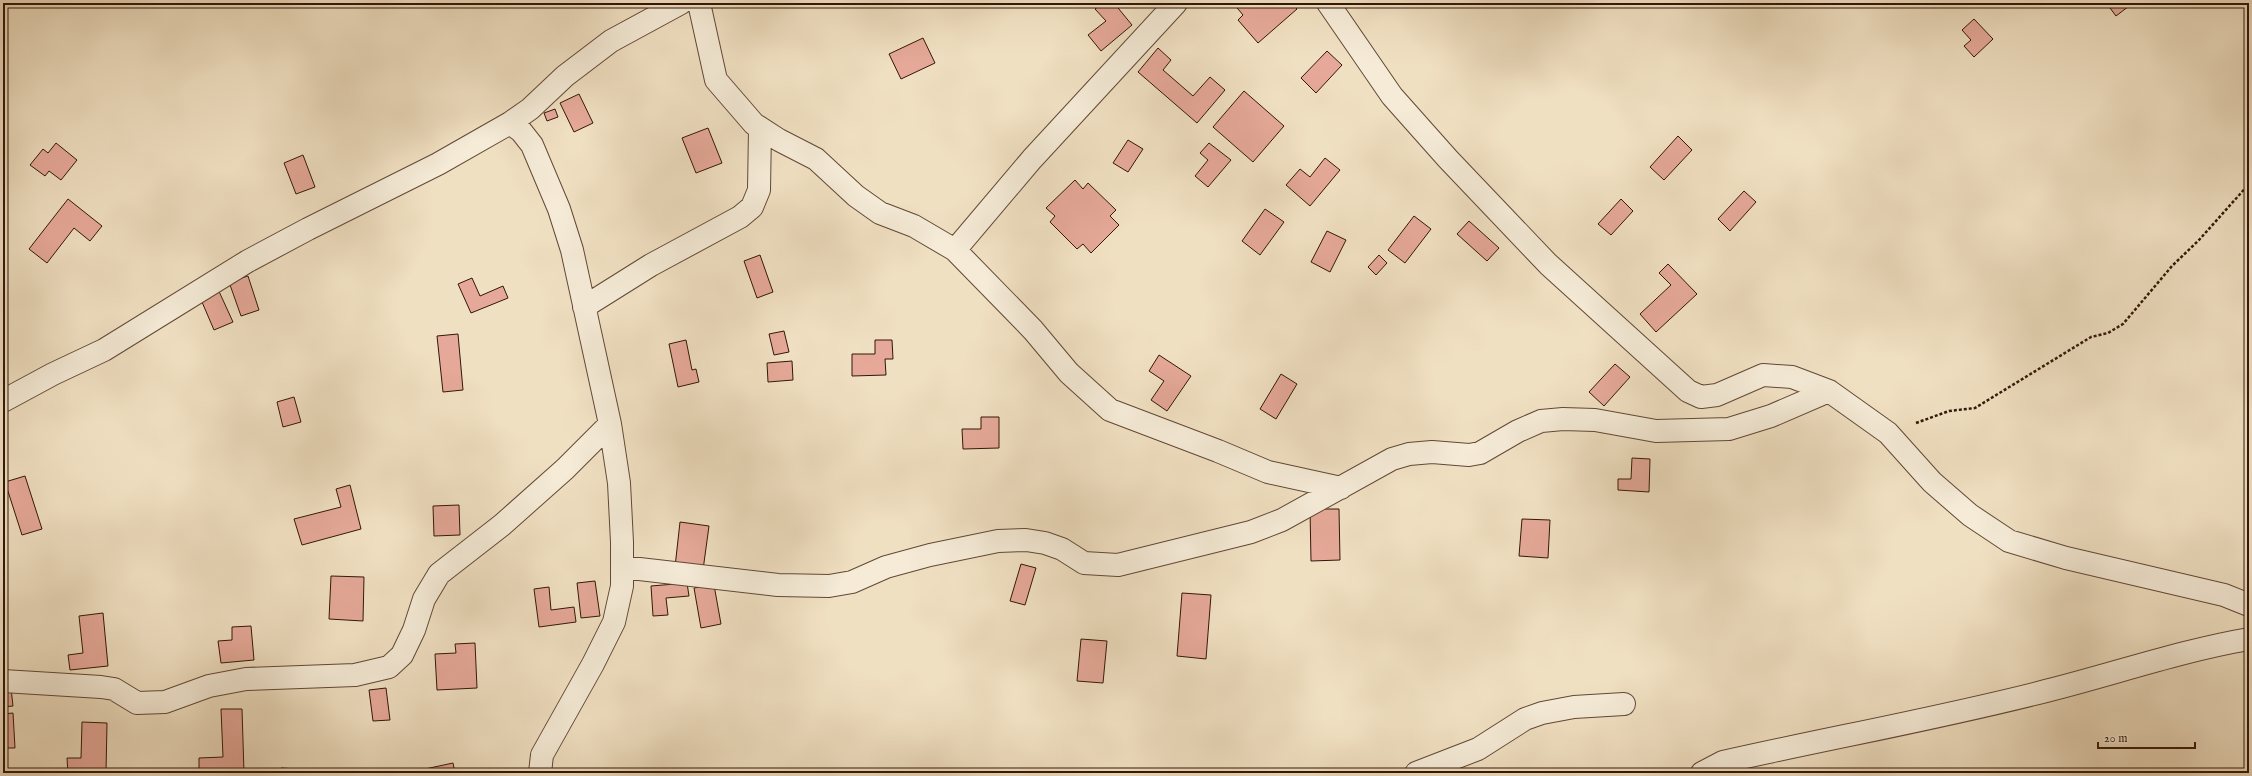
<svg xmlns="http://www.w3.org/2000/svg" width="2252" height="776" font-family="'IM FELL English',serif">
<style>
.building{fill:#e6a999;stroke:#321608}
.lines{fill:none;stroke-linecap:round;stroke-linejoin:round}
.minor-casing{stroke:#624836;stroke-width:24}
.path{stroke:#321608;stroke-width:2.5;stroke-dasharray:3 2;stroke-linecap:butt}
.minor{stroke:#f5ebd7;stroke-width:22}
</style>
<rect width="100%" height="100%" fill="#f0e0c2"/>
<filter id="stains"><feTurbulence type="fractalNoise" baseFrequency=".005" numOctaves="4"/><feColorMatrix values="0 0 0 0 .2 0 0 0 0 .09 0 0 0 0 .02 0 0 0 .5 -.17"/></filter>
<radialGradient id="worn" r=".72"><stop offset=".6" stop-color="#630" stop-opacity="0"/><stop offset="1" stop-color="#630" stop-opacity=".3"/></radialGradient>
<path class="building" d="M1103 3H1114L1132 25 1101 51 1088 35 1106 21 1095 9Z
M1233 3H1292L1297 9 1258 43 1238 20 1243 15Z
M2109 3H2133L2116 16 2107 4Z
M1974 19 1993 39 1974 57 1964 46 1971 40 1962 30Z
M923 38 935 63 901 79 889 54Z
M1158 48 1171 60 1163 70 1193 96 1210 77 1225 90 1197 123 1138 72Z
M1327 51 1342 65 1316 93 1301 78Z
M1244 91 1284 126 1253 162 1213 127Z
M579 94 593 123 574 132 560 103Z
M555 109 558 117 547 121 544 113Z
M708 128 722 163 696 173 682 138Z
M1678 136 1692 150 1664 180 1650 167Z
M1128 140 1143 149 1128 172 1113 163Z
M56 143 77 160 61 180 49 171 45 176 30 165 43 149 48 153Z
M1209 143 1231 160 1208 187 1195 176 1208 160 1200 153Z
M303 155 315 187 296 194 284 163Z
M1325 158 1340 170 1310 206 1286 185 1300 169 1310 177Z
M1075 180 1083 189 1088 183 1116 210 1110 216 1119 225 1091 253 1083 244 1077 249 1050 222 1055 216 1046 208Z
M1744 191 1756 202 1730 231 1718 219Z
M68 199 102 226 90 241 74 228 47 263 29 249Z
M1621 199 1633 211 1611 235 1598 224Z
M1265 209 1284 222 1260 255 1242 241Z
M1414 216 1431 229 1405 263 1388 250Z
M1469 221 1499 248 1487 261 1457 234Z
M1327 231 1346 240 1330 272 1311 262Z
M760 255 773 292 757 298 744 261Z
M1379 255 1387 263 1376 275 1368 267Z
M1668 264 1697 294 1656 332 1640 314 1671 285 1659 273Z
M248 276 259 310 241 316 229 282Z
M472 278 480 296 503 286 508 298 471 313 458 284Z
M217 287 233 322 214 330 199 295Z
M784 331 789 352 774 355 769 334Z
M458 334 463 390 443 392 437 336Z
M686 340 692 370 696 369 699 382 678 387 669 344Z
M875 340H892L893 359H885L886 375 852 376V354H875Z
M1159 355 1191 376 1167 411 1151 400 1164 381 1149 371Z
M792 361 793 380 768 382 767 363Z
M1615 364 1630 377 1604 406 1589 392Z
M1281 374 1297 384 1276 419 1260 409Z
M294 397 301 422 283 427 277 402Z
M981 417H999V448L963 449 962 429H981Z
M1632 458 1650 459 1649 492 1618 490V479H1631Z
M25 476 42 529 22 535 5 482Z
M350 485 361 529 302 545 294 519 341 507 336 489Z
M459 505 460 535 434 536 433 506Z
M1310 509H1339L1340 560 1311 561Z
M1522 519 1550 520 1548 558 1519 556Z
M680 522 709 526 703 570 675 567Z
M1021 564 1036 568 1025 605 1010 601Z
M331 576 364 577 363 621 329 619Z
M595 581 600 616 581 618 577 583Z
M687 583 689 596 666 598 668 615 653 616 651 586Z
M714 585 721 624 701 628 694 588Z
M549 587 551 610 574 607 576 622 539 627 534 589Z
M1182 593 1211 595 1206 659 1177 656Z
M103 613 108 666 70 670 68 655 83 653 79 616Z
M251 626 254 660 221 663 218 641 232 640V627Z
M1081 639 1107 641 1103 683 1077 681Z
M475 643 477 688 437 690 435 654 456 653 455 644Z
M11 688 13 706 3 707V689Z
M386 688 390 720 373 721 369 690Z
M221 709H242L244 773H199V758L223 757Z
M13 713 15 748H3V714Z
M82 722 107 723 106 773H68L67 758H81Z
M453 763 455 773H426L425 769Z
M1743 766 1748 773H1733Z
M281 768 298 769V773H281Z"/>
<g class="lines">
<g class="minor-casing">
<path id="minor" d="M699 3 716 80 754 124 779 140 816 159 856 196 880 213 914 226 955 250 1033 330 1069 373 1110 410 1218 451 1268 472 1341 488
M1328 3 1392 96 1448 159 1548 264 1688 391 1701 397 1717 395 1763 375 1792 377 1829 391 1888 433 1932 482 1970 515 2009 541 2066 558 2224 595 2249 605
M510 123 521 131 532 145 559 209 572 250 610 424 619 483 622 542V586L614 622 593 664 542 755 540 773
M955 250 1032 159 1176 3
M584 307 651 265 740 217 752 207 759 190 760 129
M3 401 53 374 104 350 248 261 308 229 438 164 510 123 530 109 565 76 611 41 681 3
M622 567 778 585 829 586 852 582 886 567 930 555 998 541 1026 540 1045 543 1062 549 1084 563 1118 565 1251 532 1282 520 1392 459 1409 454 1432 452 1469 455 1480 453 1518 431 1541 421 1563 419 1595 420 1656 431 1729 429 1771 416 1829 391
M3 681 101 687 114 689 137 703 165 702 209 686 246 679 355 675 389 667 402 655 414 630 424 599 439 574 502 525 565 469 610 424
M1416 773 1478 749 1525 719 1542 713 1574 707 1624 704
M1702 773 1723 762C1829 738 1936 719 2042 692 2111 675 2179 651 2249 639"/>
</g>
<path class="path" d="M1916 423 1949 411 1975 408 2091 337 2108 333 2123 324 2172 266 2199 240 2249 184"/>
<use href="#minor" class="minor"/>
</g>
<rect width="2252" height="776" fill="none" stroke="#f0e0c2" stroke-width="16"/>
<rect x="4" y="4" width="2244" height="768" fill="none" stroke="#321608" stroke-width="2"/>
<rect x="8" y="8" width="2236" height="760" fill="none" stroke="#321608"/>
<path d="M2098 742v6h97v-6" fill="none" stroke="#321608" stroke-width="2"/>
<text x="2104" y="742" font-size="12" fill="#321608" stroke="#f5ebd7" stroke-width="3" paint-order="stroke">20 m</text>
<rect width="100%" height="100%" filter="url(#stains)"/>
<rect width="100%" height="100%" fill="url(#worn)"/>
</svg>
